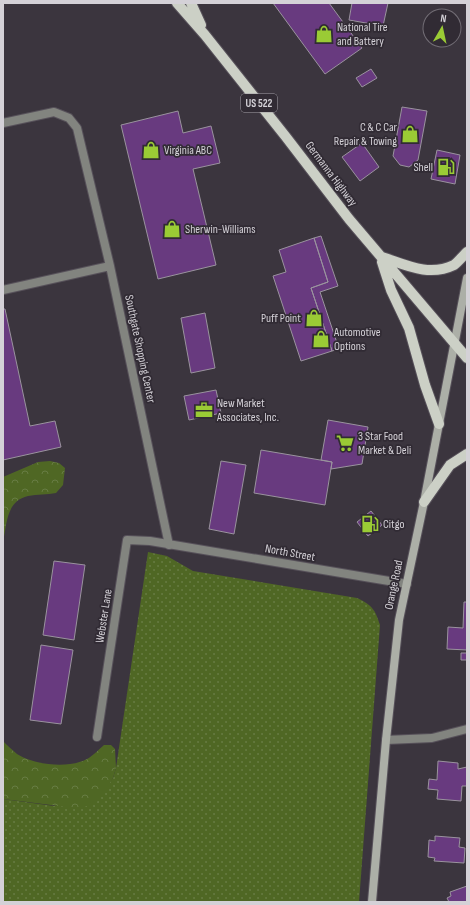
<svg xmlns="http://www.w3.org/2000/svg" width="470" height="905" font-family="'Sofia Sans Condensed',sans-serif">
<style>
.grass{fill:url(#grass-dots)}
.forest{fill:url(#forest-crowns)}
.building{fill:#683a7f;stroke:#9a939e}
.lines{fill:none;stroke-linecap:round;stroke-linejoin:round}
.lane-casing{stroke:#57515a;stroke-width:10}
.street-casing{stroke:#57515a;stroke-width:10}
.secondary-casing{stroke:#57515a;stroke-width:10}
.primary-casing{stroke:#57515a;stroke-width:12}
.lane{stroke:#82847f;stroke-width:8}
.street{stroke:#82847f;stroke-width:8}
.secondary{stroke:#acafa7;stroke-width:8}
.primary{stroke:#ccd0c6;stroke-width:10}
.labels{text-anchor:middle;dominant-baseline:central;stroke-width:3.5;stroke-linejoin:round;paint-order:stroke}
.shield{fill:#312b34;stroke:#a39fa6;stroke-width:1}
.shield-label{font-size:11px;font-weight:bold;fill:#d4d1d7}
.poi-label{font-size:12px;fill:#d4d1d7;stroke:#312b34;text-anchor:start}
.street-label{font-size:12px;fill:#d4d1d7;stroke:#312b34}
</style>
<defs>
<pattern id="grass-dots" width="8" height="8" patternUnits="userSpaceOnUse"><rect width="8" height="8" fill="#4f6724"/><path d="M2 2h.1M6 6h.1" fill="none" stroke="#677c43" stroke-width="1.8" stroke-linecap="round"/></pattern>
<pattern id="forest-crowns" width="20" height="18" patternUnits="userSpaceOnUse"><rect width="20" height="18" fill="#4f6724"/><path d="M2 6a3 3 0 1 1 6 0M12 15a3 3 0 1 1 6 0" fill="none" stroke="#677c43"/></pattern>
</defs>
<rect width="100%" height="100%" fill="#3b353e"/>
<path class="grass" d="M148 552 167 556 193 571 357 598C372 605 375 609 380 625L359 902H3V799L54 806 109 783 113 778 116 768Z"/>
<path class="forest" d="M50 461 59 463 65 468 63 485 56 493C47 495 37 494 28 496 6 501 7 524 3 542V477L38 462Z
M3 741C7 745 12 750 17 754 34 765 69 769 87 759 93 756 99 749 104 745H111L115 749 116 768 113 778 98 801 92 804 84 807 75 808 3 799Z"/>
<path class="building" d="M273 3H329L362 48 325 74Z
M352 3H388L383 26 349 20Z
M371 69 377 78 362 87 356 78Z
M402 107 427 111 418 160 409 167 400 165 393 156Z
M178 111 183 133 211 126 220 163 193 169 216 265 158 279 121 125Z
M362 143 379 167 360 181 342 157Z
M437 150 460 155 455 184 431 179Z
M321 236 338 286 320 292 339 349 332 351 311 288 328 282 314 238Z
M314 238 328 282 311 288 332 351 301 361 273 276 286 272 279 250Z
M3 309H5L30 426 55 421 61 447 3 460Z
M205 313 215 368 191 373 181 318Z
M216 390 221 413 189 420 184 396Z
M328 420 368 427 362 464 331 469 332 462 321 460Z
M261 450 332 462 325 505 254 493Z
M221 461 246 465 234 534 209 529Z
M371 511 382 525 368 536 357 522Z
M54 561 85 565 74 640 43 635Z
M464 602H467V650L447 649 448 627 463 628Z
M41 645 73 650 61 724 30 720Z
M461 653H467V660H461Z
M438 761 458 763V769L467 767V786H462L461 801 437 799 438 790 428 789 429 779 437 780Z
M435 836 460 838 459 847 465 848 464 863 434 861 435 858 428 857 429 840 435 841Z
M467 886V902H449L447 898 451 896 450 892Z"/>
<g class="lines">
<g class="lane-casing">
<path id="lane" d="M3 123 54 112 69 118 77 128 110 266 169 545
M3 290 110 266"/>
</g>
<g class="street-casing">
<path id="street" d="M97 737 127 540 150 541 407 584
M386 740 432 738 467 729"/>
</g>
<g class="secondary-casing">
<path id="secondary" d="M372 902 386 740 399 620 424 502 467 278"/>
</g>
<g class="primary-casing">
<path id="primary" d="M177 3 205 35 286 137 349 219 467 358
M191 3 201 25
M382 257C406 265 429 277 454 265 458 262 463 256 467 252
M382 262 391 290 409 328 425 385 439 424
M424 502 450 465 467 454"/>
</g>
<use href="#lane" class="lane"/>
<use href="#street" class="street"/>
<use href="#secondary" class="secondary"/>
<use href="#primary" class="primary"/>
</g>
<defs>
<g id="shop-bare" transform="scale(1.38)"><path d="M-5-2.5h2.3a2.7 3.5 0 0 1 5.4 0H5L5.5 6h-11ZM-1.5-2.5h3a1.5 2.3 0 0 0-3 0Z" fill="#9acb35" stroke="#312b34" stroke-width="2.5" paint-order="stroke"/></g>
<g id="fuel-bare" transform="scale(1.38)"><path d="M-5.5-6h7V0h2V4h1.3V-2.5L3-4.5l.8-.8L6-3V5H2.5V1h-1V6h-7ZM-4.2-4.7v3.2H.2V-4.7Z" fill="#9acb35" stroke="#312b34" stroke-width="2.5" paint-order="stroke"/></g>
<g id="office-bare" transform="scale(1.38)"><path d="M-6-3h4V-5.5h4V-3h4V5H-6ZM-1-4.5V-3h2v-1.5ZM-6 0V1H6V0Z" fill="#9acb35" stroke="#312b34" stroke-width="2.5" paint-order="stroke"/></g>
<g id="supermarket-bare" transform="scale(1.38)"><path d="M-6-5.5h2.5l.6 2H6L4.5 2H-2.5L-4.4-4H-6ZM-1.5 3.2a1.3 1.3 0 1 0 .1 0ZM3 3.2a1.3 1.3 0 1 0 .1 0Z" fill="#9acb35" stroke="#312b34" stroke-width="2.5" paint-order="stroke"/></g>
</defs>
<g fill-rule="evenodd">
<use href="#shop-bare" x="324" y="34"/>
<use href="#shop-bare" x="410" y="134"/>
<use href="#shop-bare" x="151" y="150"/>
<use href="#fuel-bare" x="446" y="167"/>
<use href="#shop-bare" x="172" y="229"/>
<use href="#shop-bare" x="314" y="318"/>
<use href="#shop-bare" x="321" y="339"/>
<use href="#office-bare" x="204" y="410"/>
<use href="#supermarket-bare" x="345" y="443"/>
<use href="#fuel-bare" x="370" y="524"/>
</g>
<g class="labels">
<rect class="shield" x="241" y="94" width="36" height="18" rx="3"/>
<g class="shield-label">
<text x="259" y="103">US 522</text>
</g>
<g class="poi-label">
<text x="337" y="27">National Tire<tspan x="337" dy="14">and Battery</tspan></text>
<text x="397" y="127" text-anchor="end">C &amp; C Car<tspan x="397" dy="14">Repair &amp; Towing</tspan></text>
<text x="164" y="150">Virginia ABC</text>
<text x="433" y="167" text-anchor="end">Shell</text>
<text x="185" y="229">Sherwin-Williams</text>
<text x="301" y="318" text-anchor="end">Puff Point</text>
<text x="334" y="332">Automotive<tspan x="334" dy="14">Options</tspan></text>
<text x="217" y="403">New Market<tspan x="217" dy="14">Associates, Inc.</tspan></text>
<text x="358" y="436">3 Star Food<tspan x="358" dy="14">Market &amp; Deli</tspan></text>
<text x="383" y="524">Citgo</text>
</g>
<g class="street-label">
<text transform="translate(331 174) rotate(53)">Germanna Highway</text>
<text transform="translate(140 349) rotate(78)">Southgate Shopping Center</text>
<text transform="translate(290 553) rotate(10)">North Street</text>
<text transform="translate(394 585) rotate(-78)">Orange Road</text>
<text transform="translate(104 616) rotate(-81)">Webster Lane</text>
</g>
</g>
<rect width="470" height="905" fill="none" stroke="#d4d1d7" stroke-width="8"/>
<g transform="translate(442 28) rotate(9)"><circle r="19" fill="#312b34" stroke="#726d75"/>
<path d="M0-3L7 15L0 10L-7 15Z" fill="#9acb35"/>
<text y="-6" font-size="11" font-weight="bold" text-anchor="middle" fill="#d4d1d7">N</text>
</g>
</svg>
